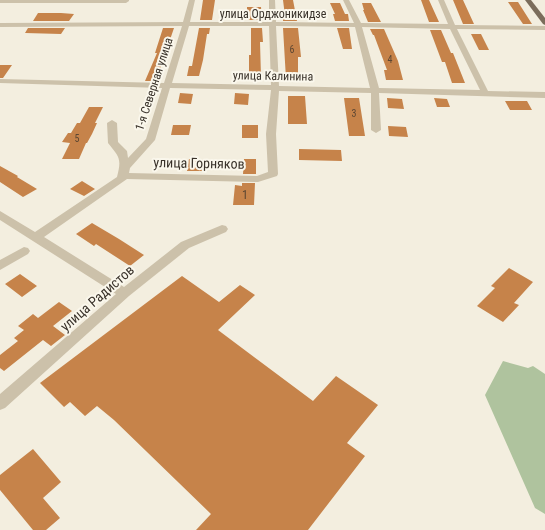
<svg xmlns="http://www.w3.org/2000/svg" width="545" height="530" font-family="'Roboto Condensed',sans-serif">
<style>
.green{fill:#afc39e}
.building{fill:#c6834a}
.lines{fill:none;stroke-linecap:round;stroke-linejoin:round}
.minor{fill:#ccc1aa;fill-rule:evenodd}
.major{fill:#7b6d5b;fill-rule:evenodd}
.labels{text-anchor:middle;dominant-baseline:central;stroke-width:4;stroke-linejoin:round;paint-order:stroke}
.far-number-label{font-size:10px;fill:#5c4632}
.far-street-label{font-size:12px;fill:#39322a;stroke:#faf7ec}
.number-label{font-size:12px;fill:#5c4632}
.street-label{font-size:14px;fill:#39322a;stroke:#faf7ec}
</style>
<rect width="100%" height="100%" fill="#f3eedf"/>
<path class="green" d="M503 361 528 368 533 366 545 374V514L535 508 485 395Z"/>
<path class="building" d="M203 0H215L212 20H200Z
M283 0H293L297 21H283V16H285Z
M421 0H429L439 22H429Z
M453 0H463L474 24H463Z
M508 2H518L532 24H523Z
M330 3H340L345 14H348L349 21H335L333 14H335Z
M362 3H371L381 22H368L363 10H364Z
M247 7H261L262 20H247Z
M38 13H61L74 14 69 21H33Z
M28 28H65L61 34 25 33Z
M163 28H174L158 75H156L153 81H145L157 53H155Z
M199 28H210L209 34H207L203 60 199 76H187L189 66H192Z
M251 28H262L263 42H260L261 77H249V55H251Z
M283 28H298L301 57H298V78L286 79Z
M337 28H349L352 49H343Z
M370 29H384L398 61 403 80H386L384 70H387L374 35H373Z
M430 30H441L451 53H453L465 83H452L445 62H442Z
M471 34H481L489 50H479Z
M0 65H12L3 78H0Z
M180 93 193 94 191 104 178 103Z
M235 93 249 94 248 105 234 104Z
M288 96H305L307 124H288Z
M344 98H359L365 136H349Z
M387 98 402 99 404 109 388 108Z
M434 98 447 99 450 107H437Z
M505 101H527L532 110H510Z
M89 107H103L95 123H97L92 134 87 143H86L79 159H62L70 143 62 142 68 133H71L77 123H80Z
M173 125H191L189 135H171Z
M242 125H258V138H242Z
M388 126 406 127 408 137 389 136Z
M299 149 341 150 342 161 299 160Z
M189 159 205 160 203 171H187Z
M244 159H256V174H243Z
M0 166 18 176 17 177 37 189 23 197 0 182Z
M82 181 95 189 84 196 70 189Z
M242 183H255L254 205H233L235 185 242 186Z
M92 223 119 239 144 255 130 266 96 244 94 246 76 234Z
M509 268 533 282 514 303 519 305 503 322 477 306 495 288 491 286Z
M20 274 37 286 22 297 5 284Z
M182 276 219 302 240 285 255 295 218 330 313 401 336 376 378 405 347 443 365 456 308 530H196L211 514 114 420 97 406 85 416 70 402 64 407 40 383Z
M59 302 72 311 53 326 65 335 51 346 43 340 4 371 0 368V355L18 341 14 338 24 330 18 326 33 314 38 318Z
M33 449 61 482 43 498 60 518 46 530H33L0 490V475Z"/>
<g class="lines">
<path class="minor" d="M0 0H129V1L126 3H0Z
M189 0H195L190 22H269V0H275L276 22 354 23 343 0H349L361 23 448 24 438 0H444L455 25 545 26V30L457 29 488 91 545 92V98L379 93 381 130 376 133 371 130V93L279 91 276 134 278 174 277 176 258 182 127 179 44 237 124 287 181 242 222 225 226 226 228 229 226 232 189 248 129 296 5 408 0 410V394L116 294 0 220V211L35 232 117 177C122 158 119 157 108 143L107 123 112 120 117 123 118 142 127 151 128 158 146 139 162 88 0 83V79L164 83 182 26 0 27V23L183 22ZM189 26H269L271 85 172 83ZM276 26 355 27 370 88 279 86ZM362 27 450 29 480 90 379 88ZM170 88 271 90 266 134 268 172 257 176 129 173 130 168 155 140Z
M24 247 28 248 30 251 28 254 0 270V260Z"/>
<path class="major" d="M525 0H531L545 18V25L543 24Z"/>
</g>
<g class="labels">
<g class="far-number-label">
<text x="292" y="49">6</text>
<text x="390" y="59">4</text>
<text x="354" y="113">3</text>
<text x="77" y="138">5</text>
</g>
<g class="far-street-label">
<text x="273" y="14">улица Орджоникидзе</text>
<text transform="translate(273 76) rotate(1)">улица Калинина</text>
<text transform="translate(154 84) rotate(-72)">1-я Северная улица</text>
</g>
<g class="number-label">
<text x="245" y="195">1</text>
</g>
<g class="street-label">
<text transform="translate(199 163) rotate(1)">улица Горняков</text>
<text transform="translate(97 298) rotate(-41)">улица Радистов</text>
</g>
</g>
</svg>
